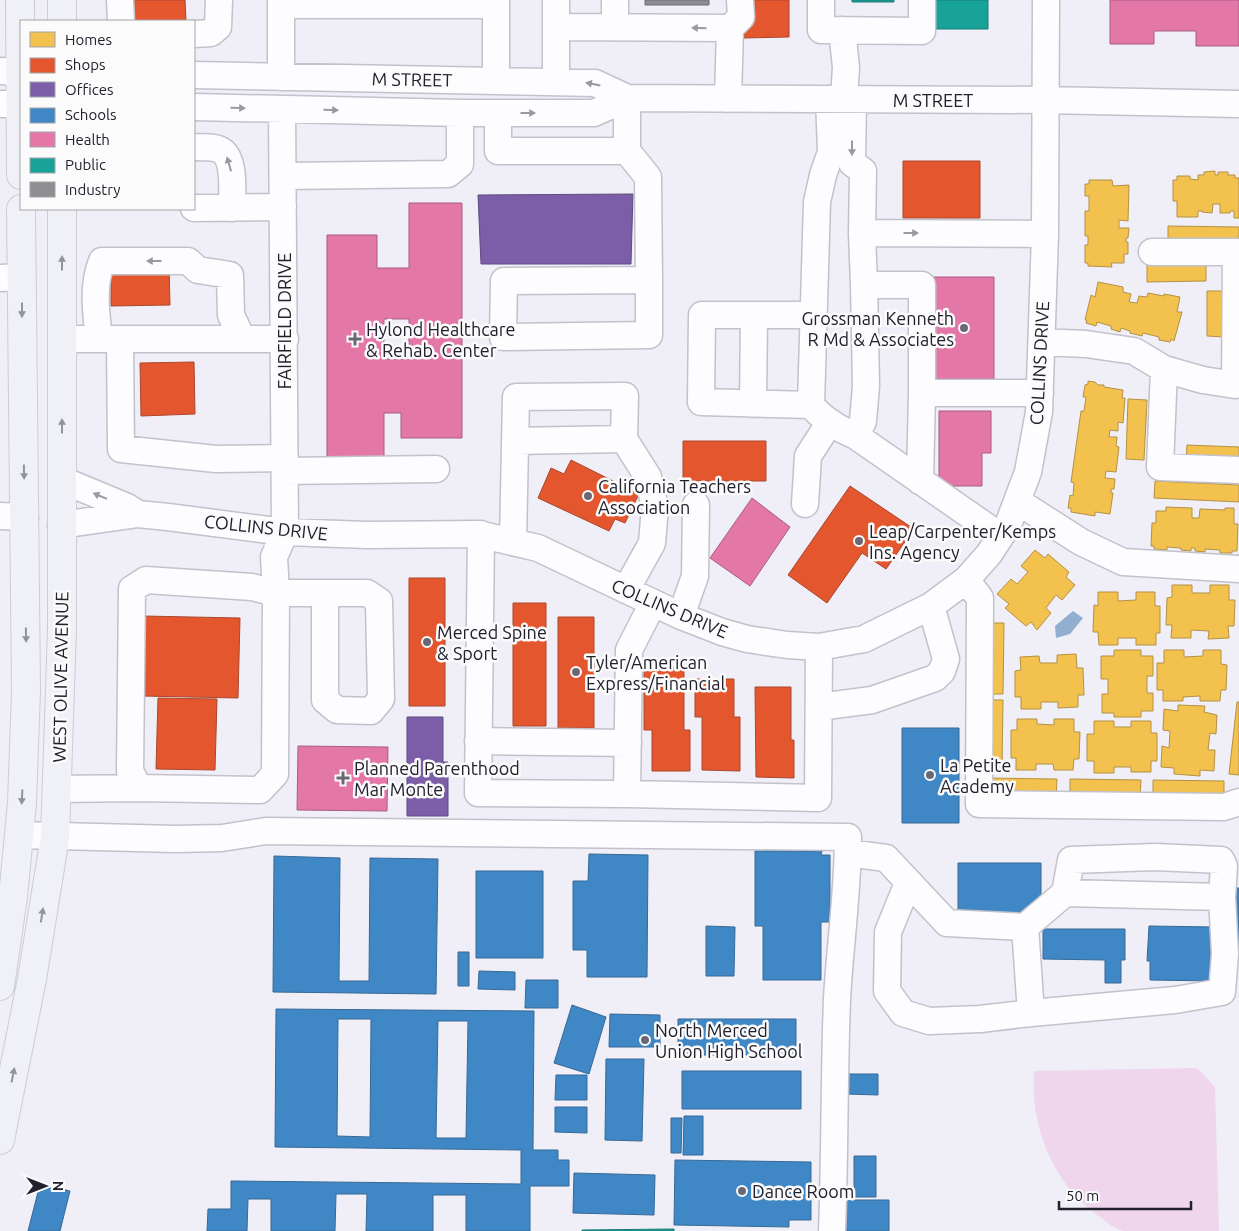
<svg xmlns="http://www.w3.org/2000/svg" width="1239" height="1231" font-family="Ubuntu,sans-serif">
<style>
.green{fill:#efd6ed}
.water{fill:#92afd2}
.homes{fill:#f2c14e;stroke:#b49144}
.shops{fill:#e4572e;stroke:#aa462e}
.offices{fill:#7b5ea7;stroke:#604b82}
.schools{fill:#3f88c5;stroke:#366997;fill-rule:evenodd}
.health{fill:#e377a8;stroke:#a95d83;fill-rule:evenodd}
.public{fill:#17a398;stroke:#1a7c78}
.industry{fill:#8d8d92;stroke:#6d6c74}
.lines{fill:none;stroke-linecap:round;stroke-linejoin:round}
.minor-casing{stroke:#c3c1cb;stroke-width:29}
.major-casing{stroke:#cdccd2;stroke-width:30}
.minor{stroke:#fdfcfe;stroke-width:26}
.major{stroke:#f0f1f7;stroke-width:28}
.oneway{fill:#9a99a0}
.oneway2{fill:#93939c}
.poi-dot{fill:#6a6873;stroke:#fbfbfb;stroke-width:2}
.labels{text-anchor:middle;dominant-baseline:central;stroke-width:5;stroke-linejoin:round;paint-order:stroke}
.street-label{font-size:18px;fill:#22202d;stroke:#fbfbfb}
.poi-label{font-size:18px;fill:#22202d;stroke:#fbfbfb;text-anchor:start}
</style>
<rect width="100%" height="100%" fill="#f0eef6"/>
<path class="green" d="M1197 1068 1215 1087 1219 1231C1196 1231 1173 1231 1150 1231 1142 1231 1131 1231 1123 1231 1114 1229 1105 1220 1097 1215 1052 1182 1030 1125 1034 1071Z"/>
<path class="water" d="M1073 611 1083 618 1070 634 1056 638 1055 626Z"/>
<path class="homes" d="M1215 171V175H1218V172H1228V175H1235V178H1239V218H1234V211H1230V213H1220V204H1213L1212 213 1202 212V211H1198V217H1177V201H1173V180H1177V176H1190V179L1198 180V175H1204V172Z
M1089 180H1112L1113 186 1129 185 1128 221 1119 220V228H1129L1128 238H1126V242H1128V254H1124V263H1111L1112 267 1088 266V263H1085V245H1088V236H1085V211H1089V196H1085V184H1089Z
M1168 226 1239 227V244L1168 242Z
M1147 265H1206V281L1147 282Z
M1098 282 1123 287V292L1131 294 1129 302 1137 303 1139 296 1147 297 1148 293 1164 296V294L1180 297 1177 312H1182L1174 341 1171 339 1170 342 1159 340V337L1143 333 1142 336 1130 333V331L1121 328 1120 332 1111 329V326L1097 322 1096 326 1086 323 1087 320H1085L1091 295 1095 297Z
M1207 291H1224V337L1207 336Z
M1088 381 1095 382 1098 385H1104V387L1123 390 1122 398H1125L1123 423 1118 422V431L1110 430 1109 437H1117L1116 446 1119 447 1116 472 1106 471 1105 478 1115 479 1114 489H1111V493H1113L1110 514 1095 512V516L1071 512V508H1068L1070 495 1073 496 1074 483 1071 482 1081 411H1084L1086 397H1083L1085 385 1088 384Z
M1128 399 1147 400 1144 460 1126 459Z
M1187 445 1239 447V464L1186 463Z
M1155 481 1239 485V502L1154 498Z
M1166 507 1192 508V518H1199L1200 509 1225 510V508H1234V524H1238L1237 551H1232V553H1220V550L1205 549V552L1195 551V548H1191V551L1181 550V548L1167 547V550L1154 549V546H1151L1152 523H1156V511H1166Z
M1035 550 1045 558 1048 554 1069 572 1066 577 1075 585 1062 600 1056 595 1046 608 1051 613 1037 630 1031 622 1026 626 1005 608 1009 604 997 594 1011 579 1017 584 1028 572 1021 566Z
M1172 585H1192V593H1210V585H1229V600H1235L1234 626H1228L1229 638 1208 639 1209 631 1191 630V638H1171L1172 625H1166L1167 598 1172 597Z
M1098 592H1118V601L1136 600V592H1155V606H1160V633H1156V645H1136V638H1118V645H1099L1098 632H1093L1094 605 1098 606Z
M985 623H1004L1003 694H985Z
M1114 650H1141V656H1153V676H1147V693H1153V711H1141V717H1114V713H1102V694H1108V679H1101V656H1114Z
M1164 650H1184V657L1203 656V650H1221V664L1227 665 1226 690H1221L1220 701H1200V696L1183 697V701H1163V690H1157V663H1164Z
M1076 654 1077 668H1083L1084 695H1078V707L1058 708V702H1041V709H1021V697H1015V671L1021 670 1020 657 1039 656 1040 663H1057V655Z
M984 700H1003L1002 769 982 768Z
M1237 702H1239V775L1229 774Z
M1178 705 1205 706 1204 712 1217 715 1216 734 1210 733 1208 750H1215L1214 771 1200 770V776L1174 774V768L1161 767 1162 746 1169 748 1170 731 1163 730 1164 709 1178 711Z
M1017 719H1037V724L1054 725V719H1074V732H1080L1079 759H1074L1073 770H1054L1053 764H1036V770H1016V758H1011V730H1017Z
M1094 721H1114V727H1131V721H1151V733H1157V761H1151V772H1131V767H1114V773H1094V761H1087V734H1094Z
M984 778 1057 779 1056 798H984Z
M1070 779 1141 780 1140 799 1070 798Z
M1153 780 1224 781V801L1153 799Z"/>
<path class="shops" d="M126 0H185L186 21H126Z
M744 0H789V37L744 38Z
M903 161H980V218H903Z
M111 264H169L170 305 111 306Z
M194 362 195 414 141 416 140 363Z
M683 441H766V481H683Z
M571 460 639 494 625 523 615 519 609 531 538 498 551 468 564 474Z
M850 486 914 529 886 569 862 553 827 603 788 575Z
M409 578H445V706H409Z
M513 603H546V726H513Z
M143 616 240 618 238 698 142 696Z
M558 617H594V728H558Z
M644 667H684V730H690V771H652V730H644Z
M695 679H734V717H740V771L702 770V717H695Z
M755 687H791V740H794V778L756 777Z
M158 698 217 699 215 770 156 769Z"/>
<path class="offices" d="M633 194 631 264H481L478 195Z
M407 717H443V762H448V816H407Z"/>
<path class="schools" d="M902 728H959V823H902Z
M755 851H822L821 855H830V922H821V980H763V926H755Z
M589 854 648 855 647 977H587V950H573V881H588Z
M274 856 340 858 339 981H369L370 858 438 859 436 994 273 992Z
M958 863H1041V897H1038L1023 911V915H958Z
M476 871H543V958H476Z
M1230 888H1239V945H1230Z
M706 926 735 927 734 976H706Z
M1149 926 1214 927 1213 981 1150 980V961H1147Z
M1043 929H1125V960H1121V983H1105V960L1043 959Z
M458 952H469V986H458Z
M479 971 515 972V990L478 989Z
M526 980H558V1008H525Z
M572 1005 606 1017 589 1074 554 1063Z
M276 1009 534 1011 533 1150H558V1160H569V1186H530V1231H466V1195H433V1231H366L367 1194H336L335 1231H271V1199H248L247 1231H207L208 1209H231V1181L521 1184V1150L275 1147ZM338 1019H371L370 1137 337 1136ZM438 1021H468L466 1138H436Z
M610 1014 660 1015V1047H609Z
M678 1019H796V1055H678Z
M606 1059H644L642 1141 605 1140Z
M682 1071H801V1109H682Z
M846 1074H878V1095L846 1094Z
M556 1075H587V1100H555Z
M555 1107H587V1133L555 1132Z
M684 1116H703V1155H683Z
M671 1118H682L681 1153H671Z
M854 1156H876V1197H854Z
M675 1160 811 1162V1220H789V1227L674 1225Z
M574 1173 655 1175 654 1215 573 1213Z
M40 1184 70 1191 60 1231H28Z
M843 1200H889V1231H843Z"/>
<path class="health" d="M1110 0H1239V46H1196V31H1154V44H1110Z
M409 203H462V438H401V413H384V458H327V235H377V268H409ZM384 319H409V359H384Z
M934 277H994V379H934Z
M939 411H991V453H982V486H939Z
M752 498 790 527 750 586 710 558Z
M298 746 388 747 387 811 297 810Z"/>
<path class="public" d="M852 0H894V2H852Z
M934 0H988V29H934Z
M674 1229V1231H582V1230Z"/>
<path class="industry" d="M645 0H709V5H645Z"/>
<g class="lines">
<g class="minor-casing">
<path id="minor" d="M120 0 121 21
M281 0V77
M556 0V27
M615 0V26
M821 0V30L922 31V0
M281 5H496
M730 28 741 17 740 0
M842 30 846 67 844 99
M194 34 211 33 218 27 219 0
M0 71 21 72
M194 75 595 83 627 98
M496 81V0
M556 82V27L730 28 728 99
M627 98V151L648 177 649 280 504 281 503 337 649 335V280
M829 99 831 152 823 175 817 202 811 405C823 420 839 429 856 436L1000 536
M853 99 852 163 863 171 862 233 864 285H922V393H1040
M0 104H21
M194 107 460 113H594L627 98 1044 100 1239 104
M282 109 285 532 274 557 276 593 275 774 260 790 139 788 130 771 132 589 146 580 252 587 276 593H367L379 601 381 699 371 711 337 710 325 700V593
M498 113V151H627
M194 147C201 148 211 146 218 149 236 155 232 191 232 208
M283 176 448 174 460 164V113
M194 208 283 207
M862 233 1045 234
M0 278 22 277
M62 339H285
M99 339C96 313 92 285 102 261H188L198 270 230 275 231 315 238 330
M120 339 121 449 216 459 285 458
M1042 342 1086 344 1134 351 1164 369 1203 380 1235 385 1236 252H1152
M1164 369 1160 467 1239 470
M753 404 754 315
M811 405 701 402 702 315H813
M856 436 863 421 866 386 864 285
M624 439 648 477 655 507 652 543 626 590
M285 471 436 469
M62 480 127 507 138 514
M920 481 922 393
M1017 501 1081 542 1123 562 1239 569
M805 504 808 456 830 422
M0 516 25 517
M61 525 138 514 168 517 285 532 367 535 478 534 538 548 681 616 722 632 747 639 787 645 819 647 864 639 931 606 966 580 989 554 1008 525 1028 472 1039 412 1045 234 1046 0
M481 534 478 793 627 794 629 650 653 603
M513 542 516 397 625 396 624 439 515 441
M966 580 980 598 979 804 1224 807 1239 802
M681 616 695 576 696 505
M819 707 872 700 935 678 942 671 946 659 931 606
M478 741 628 743
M57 789 139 788
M627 794 818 798 819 647
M19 835 175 839 222 838 266 831 848 837C848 891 840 945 837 999 834 1077 835 1154 832 1231
M848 853 886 858 947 923 1025 927 1065 893 1222 897 1225 954 1222 992 1175 1000 1031 1013 980 1019 929 1021 903 1013 887 991 888 932 908 883
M1065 893 1071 860 1155 857 1221 860 1224 866 1222 897
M1025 927 1031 1013"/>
</g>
<g class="major-casing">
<path id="major" d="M20 0 21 175
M62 0V21
M0 986 13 897 22 803 26 691 21 209
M0 1140 32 979 55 837 62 629V209"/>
</g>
<use href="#minor" class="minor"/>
<use href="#major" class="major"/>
</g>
<defs><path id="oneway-solid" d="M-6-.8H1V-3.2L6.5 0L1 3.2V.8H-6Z" transform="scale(1.25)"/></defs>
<g class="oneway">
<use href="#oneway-solid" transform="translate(699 28) rotate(-179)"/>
<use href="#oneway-solid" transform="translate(593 84) rotate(-169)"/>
<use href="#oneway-solid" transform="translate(238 108) rotate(1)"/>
<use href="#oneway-solid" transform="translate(331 110) rotate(1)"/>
<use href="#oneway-solid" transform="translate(528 113)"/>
<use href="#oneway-solid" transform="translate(852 148) rotate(90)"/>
<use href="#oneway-solid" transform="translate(229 164) rotate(-106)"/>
<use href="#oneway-solid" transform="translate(911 233)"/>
<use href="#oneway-solid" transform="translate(154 261) rotate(180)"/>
<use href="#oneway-solid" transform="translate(100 496) rotate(-157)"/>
</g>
<g class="oneway2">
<use href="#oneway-solid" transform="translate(62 263) rotate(-90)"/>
<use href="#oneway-solid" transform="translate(22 310) rotate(90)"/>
<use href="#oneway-solid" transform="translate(62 426) rotate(-90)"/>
<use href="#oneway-solid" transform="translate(24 472) rotate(89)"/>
<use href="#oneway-solid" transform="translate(26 635) rotate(89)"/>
<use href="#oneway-solid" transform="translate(22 797) rotate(93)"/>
<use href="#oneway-solid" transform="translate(42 915) rotate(-81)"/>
<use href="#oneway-solid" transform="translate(13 1075) rotate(-79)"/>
</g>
<g class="poi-dot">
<circle cx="964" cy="328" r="5"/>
<path d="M352.5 331.5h5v5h5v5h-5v5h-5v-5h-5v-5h5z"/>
<circle cx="588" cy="496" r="5"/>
<circle cx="859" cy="541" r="5"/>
<circle cx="427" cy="642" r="5"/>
<circle cx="576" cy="672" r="5"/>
<circle cx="930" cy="775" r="5"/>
<path d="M340.5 770.5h5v5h5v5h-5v5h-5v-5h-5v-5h5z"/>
<circle cx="645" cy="1040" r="5"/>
<circle cx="742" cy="1191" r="5"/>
</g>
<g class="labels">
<g class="street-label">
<text transform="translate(412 79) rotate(1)">M STREET</text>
<text x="933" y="100">M STREET</text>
<text transform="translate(284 321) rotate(-90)">FAIRFIELD DRIVE</text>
<text transform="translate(1039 363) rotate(-87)">COLLINS DRIVE</text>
<text transform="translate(266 527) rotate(6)">COLLINS DRIVE</text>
<text transform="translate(670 608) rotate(23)">COLLINS DRIVE</text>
<text transform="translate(60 677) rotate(-89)">WEST OLIVE AVENUE</text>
</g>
<g class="poi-label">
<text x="954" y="318" text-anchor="end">Grossman Kenneth<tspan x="954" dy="21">R Md &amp; Associates</tspan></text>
<text x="366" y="329">Hylond Healthcare<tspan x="366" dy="21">&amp; Rehab. Center</tspan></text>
<text x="598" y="486">California Teachers<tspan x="598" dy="21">Association</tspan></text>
<text x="869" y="531">Leap/Carpenter/Kemps<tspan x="869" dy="21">Ins. Agency</tspan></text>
<text x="437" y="632">Merced Spine<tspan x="437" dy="21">&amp; Sport</tspan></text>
<text x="586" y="662">Tyler/American<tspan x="586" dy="21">Express/Financial</tspan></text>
<text x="940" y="765">La Petite<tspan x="940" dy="21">Academy</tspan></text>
<text x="354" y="768">Planned Parenthood<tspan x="354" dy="21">Mar Monte</tspan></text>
<text x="655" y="1030">North Merced<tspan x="655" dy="21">Union High School</tspan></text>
<text x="752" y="1191">Dance Room</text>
</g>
</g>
<rect x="20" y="20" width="175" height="190" fill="#fbfbfb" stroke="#a4a3a9"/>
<rect x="30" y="32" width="25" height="15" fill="#f2c14e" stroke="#a4a3a9"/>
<text x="65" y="45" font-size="15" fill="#22202d">Homes</text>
<rect x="30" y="58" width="25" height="15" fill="#e4572e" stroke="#a4a3a9"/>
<text x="65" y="70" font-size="15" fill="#22202d">Shops</text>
<rect x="30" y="82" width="25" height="15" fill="#7b5ea7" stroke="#a4a3a9"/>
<text x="65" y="95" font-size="15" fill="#22202d">Offices</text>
<rect x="30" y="108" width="25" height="15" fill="#3f88c5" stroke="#a4a3a9"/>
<text x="65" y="120" font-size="15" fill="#22202d">Schools</text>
<rect x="30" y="132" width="25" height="15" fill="#e377a8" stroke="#a4a3a9"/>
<text x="65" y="145" font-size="15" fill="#22202d">Health</text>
<rect x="30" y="158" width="25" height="15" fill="#17a398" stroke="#a4a3a9"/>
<text x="65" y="170" font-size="15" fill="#22202d">Public</text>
<rect x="30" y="182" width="25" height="15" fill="#8d8d92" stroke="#a4a3a9"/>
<text x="65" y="195" font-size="15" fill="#22202d">Industry</text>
<g transform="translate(45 1186) rotate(90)" stroke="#fbfbfb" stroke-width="4" paint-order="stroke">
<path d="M0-4L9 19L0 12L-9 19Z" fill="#22202d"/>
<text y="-8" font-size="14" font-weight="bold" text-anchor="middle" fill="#22202d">N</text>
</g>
<path d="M1059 1201v8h132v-8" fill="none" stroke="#22202d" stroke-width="2.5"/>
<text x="1066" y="1201" font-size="15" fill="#22202d" stroke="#fbfbfb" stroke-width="4" paint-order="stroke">50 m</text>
</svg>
